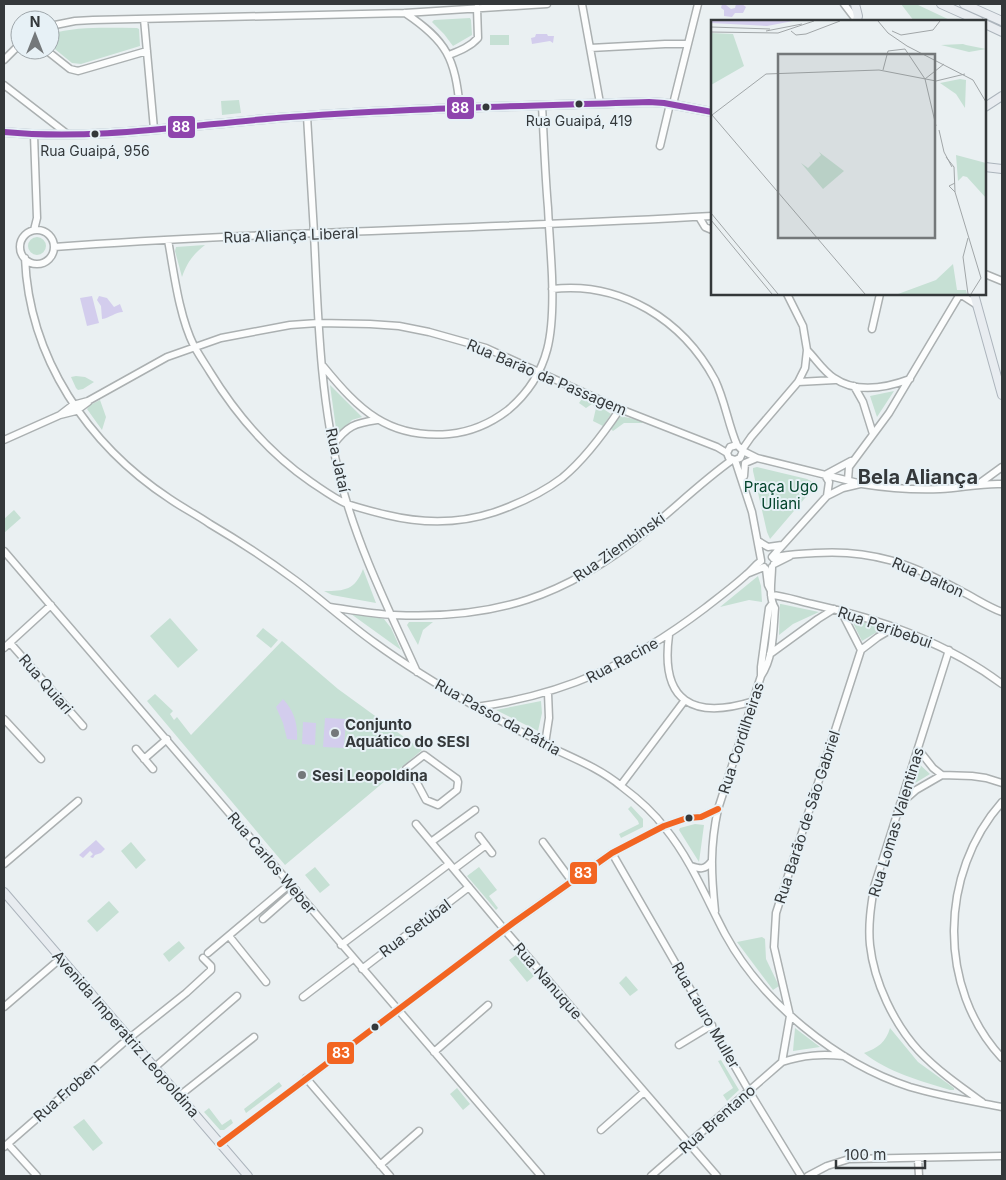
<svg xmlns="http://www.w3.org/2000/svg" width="1006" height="1180" font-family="Inter,sans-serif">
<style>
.green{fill:#c6e0d4}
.water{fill:#d3cded}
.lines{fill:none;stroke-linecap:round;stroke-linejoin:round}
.minor-casing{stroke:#abb0b1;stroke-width:9}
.major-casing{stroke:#acb4bc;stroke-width:10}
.minor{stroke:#fcfdfd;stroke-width:6}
.major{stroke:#e8ecf0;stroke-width:8}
.bus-1-casing{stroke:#e7f1f6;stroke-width:10}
.bus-2-casing{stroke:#e7f1f6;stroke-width:10}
.bus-1{stroke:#8e44ad;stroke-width:6}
.bus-2{stroke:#f26522;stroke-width:6}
.bus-dot{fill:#34383a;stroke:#e7f1f6;stroke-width:2}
.poi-dot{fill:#74787a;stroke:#e7f1f6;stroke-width:2}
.labels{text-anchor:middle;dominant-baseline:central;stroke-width:4;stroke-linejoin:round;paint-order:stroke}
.bus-label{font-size:14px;fill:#34383a;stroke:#e7f1f6}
.street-label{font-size:15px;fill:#34383a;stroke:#e7f1f6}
.park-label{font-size:15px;fill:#03442b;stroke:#e7f1f6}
.poi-label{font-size:15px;font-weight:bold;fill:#34383a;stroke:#e7f1f6;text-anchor:start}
.district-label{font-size:20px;font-weight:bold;fill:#34383a;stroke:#e7f1f6}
.inset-road{fill:none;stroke:#a1a6a8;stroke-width:1}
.view{fill:#74787a;fill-opacity:0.15;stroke:#74787a;stroke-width:2.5}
.inset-edge{fill:none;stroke:#34383a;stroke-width:2.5}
.line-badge{stroke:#e7f1f6;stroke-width:2}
.badge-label{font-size:14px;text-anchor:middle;font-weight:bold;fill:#fff}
</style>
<rect width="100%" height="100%" fill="#eaf0f2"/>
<path class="green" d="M901 4H916L952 21H914Z
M470 18 471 20 472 35 453 46 444 34 432 22 434 20Z
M137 28 139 29 140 46 81 64 72 63 50 45V34C78 26 108 28 137 28Z
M490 35H509V45H490Z
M239 100 241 113 222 115 221 101Z
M28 246a9 9 0 1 1 18 0a9 9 0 1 1-18 0Z
M205 245C193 254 187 263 182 277L175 251 176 247Z
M76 376 85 377 94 382 83 389 78 390 76 388 71 377Z
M330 385 362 417 352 420 337 436Z
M894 391 877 417 870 396Z
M584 396 611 414 603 426 593 421 596 408 592 404 586 408 579 403Z
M100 400 106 417 102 430 87 409 90 405Z
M620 416 643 421 642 423H624L613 431 610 428Z
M757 467 807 479 817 484 770 539 767 532 753 471V468Z
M14 510 21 518 4 533V519Z
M363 569 376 603 332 595 324 591C345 591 355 590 363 569Z
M758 576 761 586 762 602 749 600 720 607Z
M780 604H781L819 612 793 624 779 635Z
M351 614H364L384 619 391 628 401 650Z
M170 618 198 650 178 668 150 636Z
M853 619 881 628 882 629 862 641 852 621Z
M409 622H433L423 630 418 645 407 625Z
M263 628 278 640 271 648 256 636Z
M282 641 338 689 422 750 285 865 147 701 155 694 173 711 170 714 174 720 177 717 191 735Z
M541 701 542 713 538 731 496 710Z
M918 763 930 774 912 785V782Z
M631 806 643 819V827L621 838 619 834 639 824 638 821 628 809Z
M695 824 704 825 699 862 679 830 680 828Z
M131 842 146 860 136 869 121 851Z
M315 867 330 885 320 893 305 875Z
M479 867 497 890 489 896 498 908 496 910 467 876Z
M109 901 119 912 97 932 87 921Z
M762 937 765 939 766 959 779 986 773 990 737 942Z
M179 941 185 948 169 962 163 954Z
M516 955 534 976 527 982 509 960Z
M626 976 638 990 630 996 619 983Z
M795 1028 820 1047 793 1051Z
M890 1028 918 1062 954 1088V1090H950C920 1081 888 1072 864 1053 878 1048 886 1042 890 1028Z
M721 1060 739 1090 727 1101 723 1095 733 1088 718 1061Z
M279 1082 282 1086 246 1113 244 1109Z
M457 1088 470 1104 463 1110 450 1094Z
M209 1108 222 1125 231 1119 233 1123 224 1130H220L204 1112Z
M84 1119 103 1143 93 1151 73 1127Z"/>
<path class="water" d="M722 4 726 5 731 9 735 8 736 4H742L746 7 743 13H735L732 17 724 16V10L721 8Z
M536 34H547L548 36H554L553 43 550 41 532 44 531 38 535 37Z
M92 296 99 323 87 326 80 298Z
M99 296 107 298 114 307 120 304 123 312C115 312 110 318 102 319L101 306 97 300Z
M283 699C294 711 298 724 297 740L287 739 283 723 276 707Z
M325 718 346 719 344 748 323 747Z
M303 722 316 723 315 745 302 744Z
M96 840 105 849 101 853 95 855 93 858 90 857 93 854 90 851 83 858 79 855Z"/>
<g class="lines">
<g class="minor-casing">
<path id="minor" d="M582 4 600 103
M844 4 857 21
M405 13C447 41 455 58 460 109
M144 19 154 129
M50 26 75 21 93 20 405 13 547 4
M590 48 665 44H687
M46 50 70 69 78 71 147 51
M449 55C459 51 470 47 478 38L477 8
M4 60 20 44
M4 85 66 133
M673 104 698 4
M307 116C309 155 312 194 314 233 318 317 320 401 341 482 358 548 389 610 417 672
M34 135 37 218 34 230
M660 146 670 104
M699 217 705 227 712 230
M20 247a17 17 0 1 1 34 0a17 17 0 1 1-34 0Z
M168 240C174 273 179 316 194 346 199 355 205 364 210 372 237 416 269 453 311 482 323 490 335 499 347 504 360 508 374 512 387 515 424 524 459 524 495 512 518 504 542 493 562 478 585 459 604 433 620 409
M54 247C273 231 493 229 712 216
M25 258C29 358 88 445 170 499 183 508 197 515 210 524 239 541 268 560 295 580 322 600 347 623 375 643 408 667 443 688 478 708 500 721 522 732 544 744 570 757 598 767 621 786 637 798 654 813 665 828 691 860 706 898 725 934 762 1002 836 1063 910 1087 940 1096 971 1101 1002 1107
M985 274 1002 281
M552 289C621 281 683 320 715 380 725 401 728 424 737 445
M960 294 977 305
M872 329 880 294
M807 350C816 359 823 371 834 378 857 394 886 388 910 379
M323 366C359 410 388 439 449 434 470 432 491 423 508 410 552 373 554 329 552 276 551 253 549 230 548 208 545 174 544 140 542 106
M798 382 835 380
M854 386 863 402 873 434
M60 415 73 405 88 401 167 357 221 338 290 325 318 323 370 324 399 326 429 332 486 348 620 409 717 447 727 453
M4 440 60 415 76 411 88 402
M333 445C347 426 355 423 377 420
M742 450 751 437 798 382 805 368 807 350 803 326 787 294
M743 451 740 458 735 460 729 458 727 453 730 447 737 445 743 451 757 458 862 484C887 488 914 490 940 489 961 488 981 483 1002 484
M735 460 752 512 761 560
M825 475 851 461
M825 475 829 482 827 496
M744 476 745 463 757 458
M848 480 849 467 889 413 960 294
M980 483 1002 467
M758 541 768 547 782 545
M4 551 541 1176
M772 557 827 496 843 488 860 484
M773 558C786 554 801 554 815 553 871 549 912 564 961 591 975 598 988 607 1002 612
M774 564 790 556
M766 569 768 585 771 591
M749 573 764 567
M771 595C785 596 798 601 812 604 880 619 946 642 1002 684
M330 607C351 610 373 614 394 615 495 620 566 596 644 533 674 509 701 482 732 460
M669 635C660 702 693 720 754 701
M10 643 83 726
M4 648 51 605
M861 650 878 637 895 627
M949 650 874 887C871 906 868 925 870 945 874 982 894 1024 919 1051 938 1071 961 1087 982 1102
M770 654 818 619 834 609
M761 676C774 657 773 630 775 608 768 597 772 580 772 567
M476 707C568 694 632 663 705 608 719 597 734 586 747 574 752 570 755 565 761 561
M4 719 41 759
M545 744 549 718 548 693
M136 749 153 769
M918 749 933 768 942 775 972 776 986 778 1002 783
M424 755 457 779 458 782 457 790 438 805 426 800 417 783 406 769Z
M144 759 167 739
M621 785 685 700
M1002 802C939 873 937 988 1002 1058
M900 804 916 790 942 775
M416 824 509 935 717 1176
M479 836 492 853
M431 842 475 810
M543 842 571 880
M612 853 749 1091 801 1176
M4 864 78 801
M691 866C700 869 705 870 711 862
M454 869 486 845
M715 911C711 873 710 846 718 809L761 676V667L769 608 772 604
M263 919 296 890
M229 936 266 982
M341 945 449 864
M208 953 290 884
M362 969 469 887
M303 997 353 959
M4 1007 61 958
M679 1045 712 1025
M434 1052 488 1005
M782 1062 790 1016 774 947 776 913 861 650 841 611
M155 1067 237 996
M306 1078 390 1176
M179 1096 254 1037
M601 1130 644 1092
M8 1144 37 1176
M220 1144 513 923 612 853 664 826 687 818 701 817 718 809
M4 1147 122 1044 186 993 211 970V966L203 958
M918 1159 919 1176
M380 1165 419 1131
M651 1176 782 1062C804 1055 821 1054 844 1056
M808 1176 827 1166 849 1159 1002 1156"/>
</g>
<g class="major-casing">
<path id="major" d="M855 4 858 16 857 20
M941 4 979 21
M964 4 1002 21
M985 24 1002 32
M985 107 1002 96
M4 132C99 141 195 124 290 117 409 108 529 106 649 102L664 103 712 112
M985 167 1002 169
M974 294 1002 395
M4 892 248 1176"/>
</g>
<use href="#minor" class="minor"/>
<use href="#major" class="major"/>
<g class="bus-1-casing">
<path id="bus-1" d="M4 132C99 141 195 124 290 117 409 108 529 106 649 102L664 103 712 112"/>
</g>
<g class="bus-2-casing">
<path id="bus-2" d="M220 1144 513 923 612 853 664 826 687 818 701 817 718 809"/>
</g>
<use href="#bus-1" class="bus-1"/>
<use href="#bus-2" class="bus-2"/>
</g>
<g class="bus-dot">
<circle cx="579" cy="104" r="4.5"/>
<circle cx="486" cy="107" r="4.5"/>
<circle cx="95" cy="134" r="4.5"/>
<circle cx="689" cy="818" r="4.5"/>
<circle cx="375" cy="1027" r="4.5"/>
</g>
<g class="poi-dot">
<circle cx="335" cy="733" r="5"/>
<circle cx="302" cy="775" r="5"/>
</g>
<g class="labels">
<g class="bus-label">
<text x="579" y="120">Rua Guaipá, 419</text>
<text x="95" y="150">Rua Guaipá, 956</text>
</g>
<g class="street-label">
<text transform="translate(291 235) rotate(-2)">Rua Aliança Liberal</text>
<text transform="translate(547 377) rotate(23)">Rua Barão da Passagem</text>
<text transform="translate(338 460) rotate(78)">Rua Jataí</text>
<text transform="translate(619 547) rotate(-35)">Rua Ziembinski</text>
<text transform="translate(928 577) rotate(24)">Rua Dalton</text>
<text transform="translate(885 627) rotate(19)">Rua Peribebui</text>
<text transform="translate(622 660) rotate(-28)">Rua Racine</text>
<text transform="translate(46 684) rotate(49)">Rua Quiari</text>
<text transform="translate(498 717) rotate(29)">Rua Passo da Pátria</text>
<text transform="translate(741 738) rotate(-72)">Rua Cordilheiras</text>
<text transform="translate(807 817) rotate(-72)">Rua Barão de São Gabriel</text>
<text transform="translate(896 822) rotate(-73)">Rua Lomas Valentinas</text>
<text transform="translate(272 863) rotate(50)">Rua Carlos Weber</text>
<text transform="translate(415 928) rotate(-37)">Rua Setúbal</text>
<text transform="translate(548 981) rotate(49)">Rua Nanuque</text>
<text transform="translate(706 1015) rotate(60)">Rua Lauro Muller</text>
<text transform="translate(126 1034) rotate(49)">Avenida Imperatriz Leopoldina</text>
<text transform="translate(66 1092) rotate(-41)">Rua Froben</text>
<text transform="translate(717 1119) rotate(-41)">Rua Brentano</text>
</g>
<g class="park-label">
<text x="781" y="486">Praça Ugo<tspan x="781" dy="17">Uliani</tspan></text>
</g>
<g class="poi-label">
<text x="345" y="724">Conjunto<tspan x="345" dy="17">Aquático do SESI</tspan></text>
<text x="312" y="775">Sesi Leopoldina</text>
</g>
<g class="district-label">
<text x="918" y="477">Bela Aliança</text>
</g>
</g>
<g transform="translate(711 20)">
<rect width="275" height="275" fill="#eaf0f2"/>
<path d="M0 13 22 14 33 46 0 65ZM252 24 255 25 275 29 258 32 230 25ZM249 59 255 60 254 88 245 74 229 63ZM108 132 133 151 112 169 90 143 97 148 110 135ZM245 135 275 143V178L256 157 252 156 247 161ZM242 244 246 270H255L256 274H187L225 260Z" fill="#c6e0d4"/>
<path d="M0 1H82L56 6 0 3Z" fill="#d3cded"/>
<path class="inset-road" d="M167 1 177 13 196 26 262 60 275 82M0 7 59 9M55 11 91 4M80 11 85 15 95 14 129 1M181 11 190 15 222 10 229 1M0 12 67 13 103 1M172 50 177 31 194 29 214 59M214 59 225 106M214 59 233 44M228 110 233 132 241 147M235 137 243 147 244 172 270 258 260 274M244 172 238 166 244 163M0 193 67 274M0 200 61 274M257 218 252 237 257 274M154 274 1 95 55 54 168 50 225 61 254 54"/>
<path class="view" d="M67 34H224V218H67Z"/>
<rect width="275" height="275" class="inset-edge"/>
</g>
<g class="line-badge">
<rect x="446" y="96" width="29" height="24" rx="5" fill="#8e44ad"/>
<rect x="167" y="115" width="29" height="24" rx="5" fill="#8e44ad"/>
<rect x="569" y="861" width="29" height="24" rx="5" fill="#f26522"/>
<rect x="326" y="1041" width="29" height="24" rx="5" fill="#f26522"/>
</g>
<g class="badge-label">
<text x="460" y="113">88</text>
<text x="181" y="132">88</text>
<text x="583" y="878">83</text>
<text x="341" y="1058">83</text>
</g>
<rect width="1006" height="1180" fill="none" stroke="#34383a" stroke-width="10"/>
<g transform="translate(35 35)"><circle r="24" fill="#e7f1f6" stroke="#9fa7ab"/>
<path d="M0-4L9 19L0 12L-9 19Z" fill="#74787a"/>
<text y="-8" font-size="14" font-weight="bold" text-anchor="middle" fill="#34383a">N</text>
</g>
<path d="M836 1160v8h89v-8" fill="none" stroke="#34383a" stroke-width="2.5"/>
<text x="844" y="1160" font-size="15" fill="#34383a" stroke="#e7f1f6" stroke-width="4" paint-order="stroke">100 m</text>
</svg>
